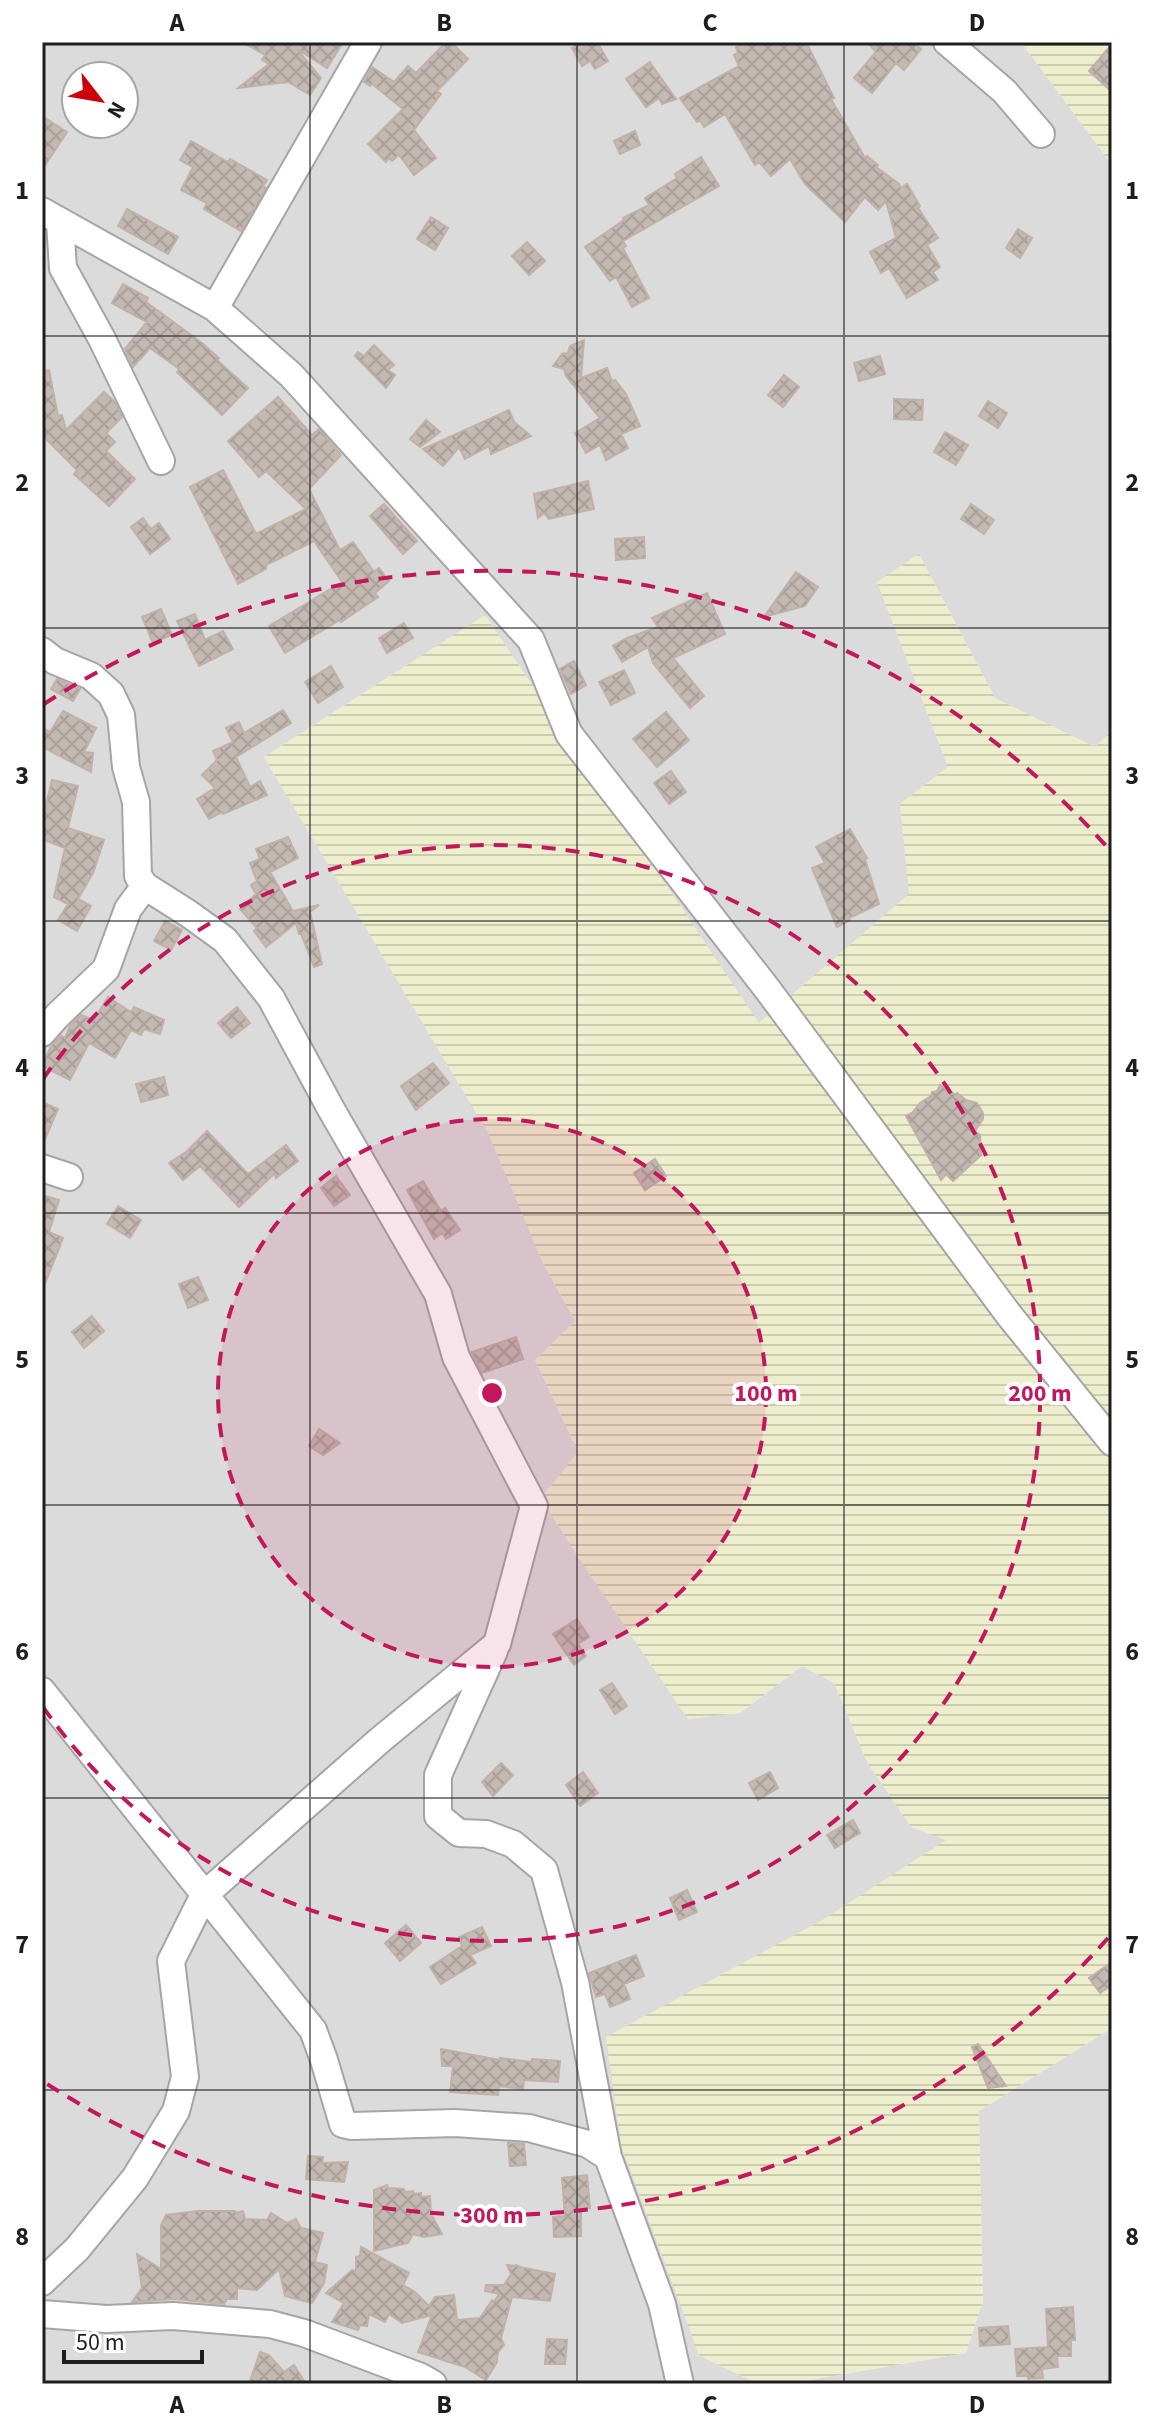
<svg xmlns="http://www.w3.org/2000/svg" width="1154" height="2426" font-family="'Source Sans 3',sans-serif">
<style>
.residential{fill:#dcdbdb;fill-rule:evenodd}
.farmland{fill:url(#farmland-rules)}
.building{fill:url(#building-cross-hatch);stroke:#c1b1a6;stroke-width:2}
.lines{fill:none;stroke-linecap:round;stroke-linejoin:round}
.minor-casing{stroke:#a5a5a5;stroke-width:30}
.minor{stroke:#fff;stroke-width:26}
.grid{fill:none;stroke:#1e1e1e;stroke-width:2;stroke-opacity:0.55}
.ring{fill:none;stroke:#c2185b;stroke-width:4;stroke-dasharray:14 10}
.centre{fill:#c2185b;stroke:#fff;stroke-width:4}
.ring-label{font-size:24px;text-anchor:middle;font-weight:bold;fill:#c2185b;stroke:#fff;stroke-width:8;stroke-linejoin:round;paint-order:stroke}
.neatline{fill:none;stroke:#1e1e1e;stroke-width:3}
.grid-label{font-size:26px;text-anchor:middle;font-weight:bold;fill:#1e1e1e}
</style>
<defs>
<pattern id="farmland-rules" width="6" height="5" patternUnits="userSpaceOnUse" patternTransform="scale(2)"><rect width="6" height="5" fill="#edeece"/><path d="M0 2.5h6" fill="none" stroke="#cbccb0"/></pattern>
<pattern id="building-cross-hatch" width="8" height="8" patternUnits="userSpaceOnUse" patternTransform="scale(2)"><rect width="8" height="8" fill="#c4bab3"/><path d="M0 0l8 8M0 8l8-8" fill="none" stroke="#a89f9a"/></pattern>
</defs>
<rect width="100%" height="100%" fill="#efebe4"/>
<path class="residential" d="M42 42H1021L1112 165V730L1095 748 995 698 919 554 878 582 948 767 900 804 910 893 759 1024 485 615 264 757 489 1133 543 1263 575 1321 535 1360 578 1452 541 1498 578 1557 688 1719 740 1713 802 1666 834 1683 868 1764 947 1840 824 1919 698 2355 758 2384H42ZM76 76H124V124H76Z
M1112 2028V2384H787L966 2353 983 2301 979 2111Z"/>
<path class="farmland" d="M1021 42H1112V165Z
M919 554 995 698 1095 747 1112 730V2028L979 2111 983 2301 966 2353 787 2384H758L699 2355 621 2145 606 2037 824 1919 946 1840 911 1827 868 1764 834 1683 802 1666 740 1713 688 1719 578 1557 541 1498 578 1452 535 1360 575 1321 543 1263 488 1133 264 757 485 615 759 1023 909 894 900 804 948 767 877 582Z"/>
<path class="building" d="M242 42H343L327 68 297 49 321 78 310 95 288 82 238 88 269 64 262 60 265 55Z
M446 42 448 45 451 42 468 59 437 91 441 94 414 130 436 158 414 175 399 155 392 161 389 158 386 162 368 144 403 109 372 84 370 86 364 82 372 67 394 82 408 66 416 73Z
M572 42H597L608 61 595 69 590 61 582 66 572 48 575 47Z
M745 42H806L834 98 831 99 865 158 867 156 878 165 876 167 899 184 901 188 907 184 920 206 918 208 938 238 927 245 940 267 933 272 938 280 907 298 889 268 881 273 870 252 896 238 886 201 878 210 865 197 845 222 805 184 790 159 771 176 759 162 755 165 725 114 704 127 700 120 697 122 680 98 739 66 734 55 738 53 736 47Z
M867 42H913L921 49 904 70 896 63 872 93 854 78 876 52Z
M1112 44V92L1089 71Z
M650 62 651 64 676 99 662 104 659 98 646 107 626 79Z
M42 116 67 132 42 170Z
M635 131 640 145 620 154 614 141Z
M191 141 228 162 230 159 267 180 263 186 266 188 241 231 204 209 207 203 181 190 193 167 180 160Z
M701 157 719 186 623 241 626 246 623 248 649 298 632 307 616 277 610 281 585 247 624 220 623 218 649 205 645 198 677 178 675 174Z
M127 209 178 237 168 254 118 226Z
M431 217 448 228 435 250 417 239Z
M1018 229 1032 238 1020 258 1006 248Z
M527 242 545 261 529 275 512 256Z
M123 284 148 298 146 302 202 343 219 358 217 360 248 388 222 415 177 372 179 369 150 348 133 367 125 349 147 322 112 303Z
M584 340 581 378 607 368 612 381 615 380 626 394 640 426 621 434 628 448 606 460 600 445 586 453 575 433 600 418 566 376 564 369 553 366 562 354 568 353 570 346Z
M374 345 394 365 388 370 395 375 386 388 355 356 358 352 364 356Z
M880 356 885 374 859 381 854 363Z
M49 370 58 416 62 415 66 430 104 392 115 402 122 417 106 433 115 442 106 451 135 479 109 506 74 474 77 470 42 435V371Z
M784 375 799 387 783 407 768 395Z
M278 397 312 435 319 429 341 455 309 489 340 550 353 542 374 572 379 568 389 581 375 593 378 597 341 622 340 620 285 653 269 626 342 582 314 541 266 565V569L238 584 190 487 223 470 256 534 306 509 266 471 259 477 228 441Z
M894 399 923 400 922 420 894 419Z
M988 401 1007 413 998 428 979 416Z
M509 410 514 422 531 436 491 454 489 446 465 459 459 447 443 466 423 449Z
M426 420 440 432 420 447 410 439Z
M945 432 968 445 956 465 934 452Z
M588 481 594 509 549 519 544 513 538 518 534 494Z
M384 504 417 541 403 554 370 516Z
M971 504 994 520 984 534 961 519Z
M143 518 151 529 159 523 170 539 150 554 131 527Z
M644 537 645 558 616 560 615 539Z
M796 572 818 587 805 606 764 617Z
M707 593 725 634 673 658 704 696 690 708 653 663 648 647 622 662 613 646 627 638 658 627 652 618Z
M161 609 172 635 153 643 142 617Z
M195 614 205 640 223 631 233 649 199 666 177 621Z
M404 623 413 638 387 653 379 638Z
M574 661 586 685 571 694 560 669Z
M331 666 343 687 318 703 305 682Z
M624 670 635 693 611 705 599 682Z
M57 679 80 689 73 701 51 689Z
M283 710 291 723 236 757 250 787 260 781 267 795 223 814 222 812 209 819 197 799 215 788 202 775 217 760 213 751 233 742 226 728 239 722 244 733Z
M63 711 96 728 84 752 93 753 91 772 42 747V728L50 732Z
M666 712 689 740 657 767 633 739Z
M671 771 686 792 669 804 654 783Z
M52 780 78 786 68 828 104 840 93 873 78 899 91 906 77 931 58 920 68 904 54 897 65 848 42 839V821Z
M850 829 867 858 865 859 879 904 849 918 850 920 837 927 812 868 825 863 816 847Z
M288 837 298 858 270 872 293 911 319 905 310 912 322 964 314 967 301 934H299L296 923 266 947 254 931 257 928 240 909 256 894 251 885 257 881 250 863 260 859 256 849Z
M165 921 182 930 171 950 154 941Z
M108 997 131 1012 134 1007 164 1020 160 1034 144 1029 141 1035 131 1030 115 1058 89 1043 70 1080 42 1066 51 1046 61 1036 65 1038 70 1026 81 1015 94 1020Z
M237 1007 250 1023 231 1038 218 1023Z
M433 1063 449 1083 416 1110 401 1086Z
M164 1077 168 1095 141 1102 136 1084Z
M940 1085 956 1095 957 1093 966 1100 977 1103 983 1113V1119L975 1131 980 1135 981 1155 953 1181 946 1174 941 1180 906 1116 912 1113 920 1103 931 1096 932 1092 937 1091Z
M42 1102 58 1109 42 1146Z
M207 1131 248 1174 286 1145 298 1161 276 1178 274 1174 239 1207 200 1166 183 1180 169 1163 186 1152Z
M655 1159 666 1176 645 1190 634 1173Z
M336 1176 350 1195 334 1206 321 1188Z
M423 1181 441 1211 445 1208 460 1230 446 1239 442 1233 434 1239 407 1190Z
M42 1195 59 1200 49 1232 63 1238 43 1289Z
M118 1206 141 1220 130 1238 107 1224Z
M198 1277 208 1300 188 1308 179 1284Z
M92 1316 104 1331 84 1348 72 1332Z
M516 1337 523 1359 482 1373 472 1352Z
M319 1429 340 1443 323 1455 309 1446Z
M577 1619 589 1637 578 1644 586 1656 574 1665 553 1634Z
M612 1683 627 1706 615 1714 600 1690Z
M501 1763 513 1775 493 1796 482 1782Z
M583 1772 598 1793 580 1806 566 1785Z
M770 1772 778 1788 758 1800 749 1783Z
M853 1820 860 1833 835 1848 827 1835Z
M687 1890 697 1912 679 1920 670 1898Z
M406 1925 421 1943 400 1961 385 1943Z
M482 1927 491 1946 470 1955 476 1963 441 1984 430 1967 462 1946 459 1937Z
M636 1955 644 1976 624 1984 630 1999 610 2007 605 1994 596 1997 589 1973Z
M1112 1962V1985L1100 1993 1089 1978Z
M978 2044 1006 2086 988 2088 972 2047Z
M441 2049 500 2060V2058L532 2062V2059L560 2061 558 2082 524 2080 523 2089 499 2086 498 2095 450 2092 453 2066H442Z
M508 2143 524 2144 526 2165 510 2166Z
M308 2156 323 2157 322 2163 348 2162 344 2182 306 2179Z
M587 2175 590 2208H581V2236L554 2237 553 2217 565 2216 562 2178Z
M387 2185 388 2188 404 2189 405 2192 413 2191 414 2194 421 2193V2197L430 2196 431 2214 442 2234 424 2237 413 2234 408 2243 374 2251V2190Z
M198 2211H235L236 2213 243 2211 245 2219 267 2220 271 2213 287 2223 296 2219 301 2228 323 2233 315 2262 327 2265 324 2283 312 2303 285 2296 279 2269 257 2290 237 2288V2299H227L224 2304 174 2299 132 2302 142 2288 137 2254 161 2269V2225L166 2215Z
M361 2247 409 2273 403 2285 415 2292 429 2306 435 2297 454 2295 457 2320 480 2318 492 2300 494 2302 499 2294 485 2291 486 2285H504L511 2274 507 2265 515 2266 516 2265 520 2267 555 2274 550 2301 512 2297 501 2338 504 2345 498 2352 497 2362 486 2380 465 2367 418 2352 432 2315 402 2323 389 2314 385 2322 369 2314 367 2326 360 2325 358 2330 332 2322 344 2303 326 2293 352 2270 356 2271V2257L360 2256Z
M1073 2307 1075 2340H1071V2356H1057L1058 2367 1042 2369 1043 2378 1028 2379V2376H1017L1015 2349 1048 2347 1046 2309Z
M1008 2326 1010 2344 980 2346 979 2328Z
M547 2339 567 2340 565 2364H545Z
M260 2352 269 2355 284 2372 294 2365 306 2384H249Z"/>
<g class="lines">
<g class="minor-casing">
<path id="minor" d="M947 42 1004 91 1041 134
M42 211 215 308 291 375 531 640 569 734 768 990 1009 1315 1112 1442
M60 222 63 268 102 339 161 461
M215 308 368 42
M42 651 55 661 91 676 111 694 121 715 126 767 136 802 138 876 145 886 128 909 106 969 57 1016 42 1033
M42 1168 69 1177
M494 1651 438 1775V1816L459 1833 486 1834 513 1844 544 1870 575 1982 608 2157
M42 1691 313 2030 324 2060 343 2124 352 2126 455 2123 529 2128 588 2144 608 2157 662 2304 680 2384
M42 2282 77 2249 135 2178 176 2111 185 2077 171 1961 204 1895 380 1740 497 1644 534 1506 456 1357 438 1294 331 1109 271 998 225 940 189 914 145 886
M42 2314 106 2319 173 2316 270 2324 304 2333 421 2377 433 2384"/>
</g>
<use href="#minor" class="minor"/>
</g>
<path class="grid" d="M310 42V2384M577 42V2384M844 42V2384M42 336H1112M42 628H1112M42 921H1112M42 1213H1112M42 1505H1112M42 1798H1112M42 2090H1112"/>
<circle cx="492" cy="1393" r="274" fill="#c2185b" fill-opacity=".12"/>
<g class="ring">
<circle cx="492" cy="1393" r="274"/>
<path d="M43 1079A548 548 0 1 1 43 1707"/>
<path d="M1108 1938A822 822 0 0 1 44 2082M44 704A822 822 0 0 1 1108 848"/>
</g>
<circle cx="492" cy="1393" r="12" class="centre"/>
<g class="ring-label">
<text x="766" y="1401">100 m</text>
<text x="1040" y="1401">200 m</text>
<text x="492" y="2223">300 m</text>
</g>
<rect width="1154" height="2426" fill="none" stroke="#ffffff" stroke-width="88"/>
<g transform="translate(100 100) rotate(121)"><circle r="38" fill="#ffffff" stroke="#a5a5a5" stroke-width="2"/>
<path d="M0-6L14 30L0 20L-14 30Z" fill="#cc0008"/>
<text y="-12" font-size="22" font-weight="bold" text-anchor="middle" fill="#1e1e1e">N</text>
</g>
<path d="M64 2350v12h138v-12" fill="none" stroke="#1e1e1e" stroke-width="4"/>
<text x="76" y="2350" font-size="24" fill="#1e1e1e" stroke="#ffffff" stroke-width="6" paint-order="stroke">50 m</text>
<rect x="44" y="44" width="1066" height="2338" class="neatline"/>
<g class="grid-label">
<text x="177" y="31">A</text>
<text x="444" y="31">B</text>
<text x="710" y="31">C</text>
<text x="977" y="31">D</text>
<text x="22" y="199">1</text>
<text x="1132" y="199">1</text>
<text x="22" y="491">2</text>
<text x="1132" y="491">2</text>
<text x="22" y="784">3</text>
<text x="1132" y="784">3</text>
<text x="22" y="1076">4</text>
<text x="1132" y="1076">4</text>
<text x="22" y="1368">5</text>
<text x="1132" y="1368">5</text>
<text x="22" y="1660">6</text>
<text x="1132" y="1660">6</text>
<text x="22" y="1953">7</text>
<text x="1132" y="1953">7</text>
<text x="22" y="2245">8</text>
<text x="1132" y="2245">8</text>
<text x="177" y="2413">A</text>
<text x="444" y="2413">B</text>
<text x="710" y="2413">C</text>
<text x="977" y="2413">D</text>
</g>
</svg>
